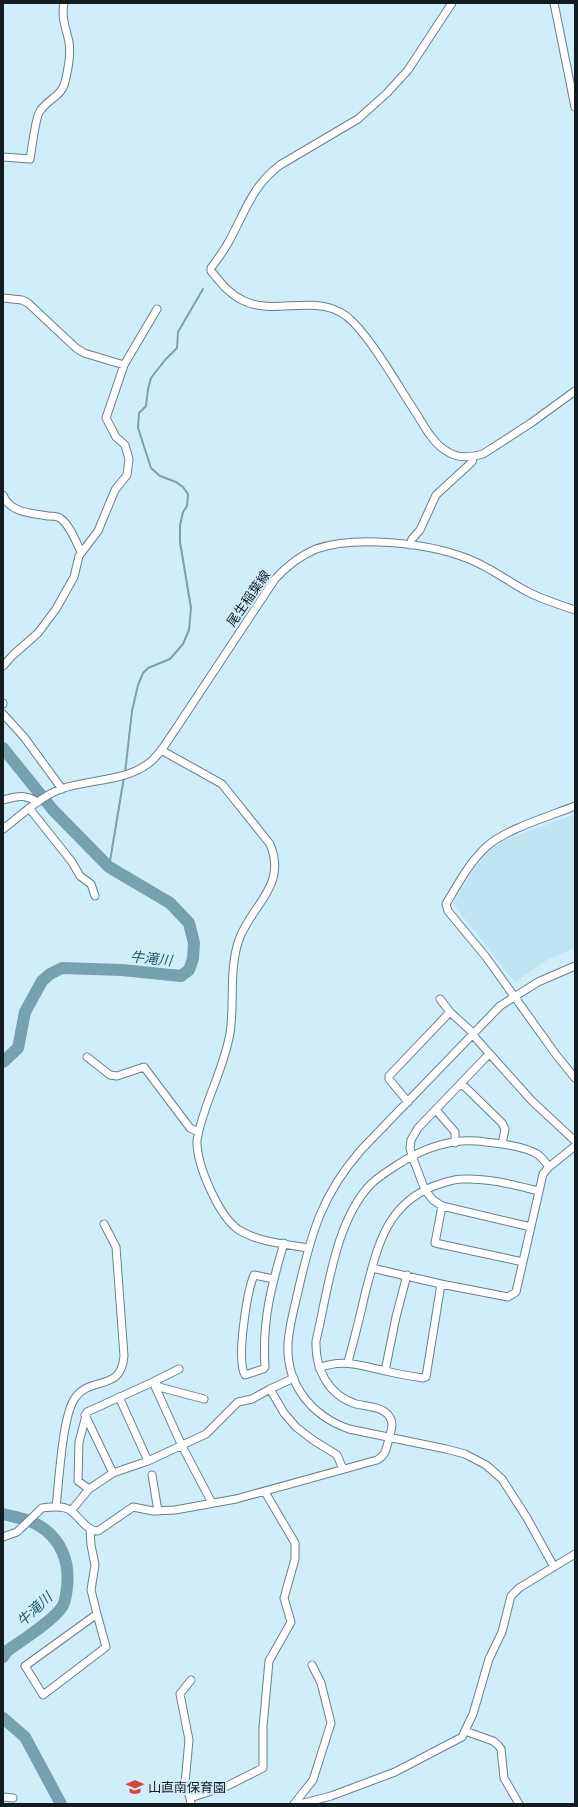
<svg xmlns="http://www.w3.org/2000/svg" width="578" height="1807" font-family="'Golos Text','Noto Sans JP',sans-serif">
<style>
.built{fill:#bee3f1}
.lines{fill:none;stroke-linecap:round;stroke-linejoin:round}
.stream{stroke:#76a1b1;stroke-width:2}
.river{stroke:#76a1b1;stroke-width:12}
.minor-casing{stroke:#66818b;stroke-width:9}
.minor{stroke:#fff;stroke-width:7}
.labels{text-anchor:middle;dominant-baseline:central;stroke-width:4;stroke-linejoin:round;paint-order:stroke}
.street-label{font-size:13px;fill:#121d21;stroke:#d0eef9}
.poi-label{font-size:13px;fill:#121d21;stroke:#d0eef9;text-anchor:start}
.water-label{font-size:14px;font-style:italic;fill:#1a5567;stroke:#d0eef9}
</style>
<rect width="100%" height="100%" fill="#d0eef9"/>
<path class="built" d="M575 814V948L550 958 515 982 455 906 454 902 477 865 490 850 508 839Z"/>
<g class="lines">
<path class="stream" d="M125 773 132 711 138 685 143 673 148 668 170 659 183 644 189 630 191 608 180 542V525L183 512 187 506 188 494 183 487 176 482 160 476 151 468 138 428 139 413 146 406 148 389 151 378 165 360 177 348 178 332 203 289
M109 867 124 777"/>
<path class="river" d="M3 748 53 810 109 867 170 903 189 923 194 943 193 959 189 970 181 976 122 970 62 968 50 974 42 981 25 1012 18 1048 3 1062
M3 1514C14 1517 28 1519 38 1525 61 1538 70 1562 67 1587 66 1594 66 1601 62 1607 53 1621 21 1641 7 1651L3 1657
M3 1718 25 1737 61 1804"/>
<g class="minor-casing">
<path id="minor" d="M452 3 408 70 387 93 358 119 280 165C251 187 245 213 228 243 223 252 217 260 211 268V271C221 283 229 294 244 301 278 317 323 289 354 323 378 349 396 383 416 413 425 427 433 444 448 452 459 459 471 457 483 454L531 423 575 391
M554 3 575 107
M3 157 30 159C32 149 35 118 40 111 48 99 62 96 65 82 68 70 71 54 69 42 66 28 61 18 64 3
M3 298 22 300 28 303 76 348 84 353 124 365
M3 495C10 513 31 513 48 516 51 516 57 516 60 518 70 525 76 542 81 552
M410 545 412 539 420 530 436 495 472 462 474 456
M3 666 13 655 38 633 56 609 74 577 79 556 98 531 115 490 127 475 129 459 125 445 116 437 106 418 124 365 157 309
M3 703V704
M3 714 24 737 62 789
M161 750 222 784 270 844C287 885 254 903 240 937 228 968 235 1002 230 1033 224 1070 203 1104 197 1140 196 1164 219 1217 239 1230 258 1242 286 1244 308 1248
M3 800C18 796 24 794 38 802
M575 806C550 816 506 829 486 847 469 863 458 884 446 904L448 911 486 957 557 1056 575 1078
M29 808 72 862 80 876 91 884 95 896
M3 829C21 816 39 797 61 789 88 779 125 782 149 763 160 755 167 741 175 730L275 579C287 566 299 556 316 549 354 535 428 543 466 558 489 566 508 582 530 593 544 600 560 605 575 610
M440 999 450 1012 473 1033
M472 1034 532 1101 575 1141
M489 1054 418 1128 411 1140 410 1148 412 1156 425 1190 433 1200 442 1206 531 1227
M87 1057 110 1075 117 1076 144 1067 190 1128 198 1132
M461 1083 502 1123 505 1129 502 1144
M408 1102 389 1079V1076L450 1012
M436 1110 455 1132V1143
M442 1206 435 1243 523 1262
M372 1268 441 1284 508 1297 516 1292 543 1174 549 1167 575 1146
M273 1279 254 1275C247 1292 236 1360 245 1375L263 1369 265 1367C262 1321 271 1287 284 1243
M348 1362C354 1340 360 1317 365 1294 377 1249 385 1205 434 1186 443 1183 453 1179 463 1179 489 1178 514 1185 539 1191
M319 1368C344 1358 361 1366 386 1371 398 1374 410 1376 423 1378L426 1377 441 1284
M179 1369 153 1382 182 1446 212 1503
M385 1371 396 1317 407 1275
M294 1378 270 1389 284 1413 296 1427 313 1440 337 1455 343 1469
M119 1397 148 1461
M85 1415 113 1473
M152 1475 158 1511
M89 1489 78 1481 79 1442 87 1412 153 1382 159 1387 204 1399
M56 1507C59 1483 62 1416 75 1398 91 1375 121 1393 124 1356L116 1247 104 1224
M71 1511 89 1489 113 1473 148 1461 206 1434 238 1402 252 1399 270 1389
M90 1529 91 1545 95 1565 91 1590 97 1614
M3 1537 17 1532 42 1508C50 1507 62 1505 70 1510 79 1516 86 1531 98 1531L133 1507 153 1511 175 1510 236 1499 377 1460C380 1458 382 1457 384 1454 386 1451 392 1429 392 1425 392 1419 389 1415 385 1412 378 1406 364 1406 356 1404 328 1395 315 1369 316 1341 328 1291 335 1220 372 1183 382 1174 394 1167 405 1160 426 1148 452 1139 477 1141 494 1143 522 1145 537 1154 541 1156 546 1163 549 1167
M554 1567 527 1518 502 1479 486 1465 465 1454 446 1449 349 1429C312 1416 286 1385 288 1344 289 1325 295 1306 299 1287 312 1231 322 1195 361 1150L500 1006 538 982 575 966
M97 1614 106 1647 43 1695 25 1666Z
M465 1731 493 1741 498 1745 501 1749 504 1778 519 1804
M3 1797 13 1798
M190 1798 185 1783 189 1740 180 1694 191 1680
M191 1804 190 1798 227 1786 263 1768V1727L269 1661 291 1622 284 1598 295 1559V1543L265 1492
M294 1804 313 1780 331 1723 321 1683 312 1665
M300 1804 331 1796 395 1772 462 1737 473 1714 489 1659 502 1632 511 1596 519 1588 575 1554"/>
</g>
<use href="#minor" class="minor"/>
</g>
<defs>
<g id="school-bare" transform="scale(1.38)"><path d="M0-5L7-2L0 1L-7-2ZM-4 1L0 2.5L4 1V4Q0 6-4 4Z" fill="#d54739" stroke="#d0eef9" stroke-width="2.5" paint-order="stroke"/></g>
</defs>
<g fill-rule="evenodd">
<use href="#school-bare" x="135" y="1787"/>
</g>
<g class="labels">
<g class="street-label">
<text transform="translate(248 598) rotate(-55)">尾生稲葉線</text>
</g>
<g class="poi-label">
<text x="148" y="1787">山直南保育園</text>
</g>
<g class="water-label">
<text transform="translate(151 958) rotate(6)">牛滝川</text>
<text transform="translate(34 1609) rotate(-43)">牛滝川</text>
</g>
</g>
<rect width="578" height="1807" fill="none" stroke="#121d21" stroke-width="8"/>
</svg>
